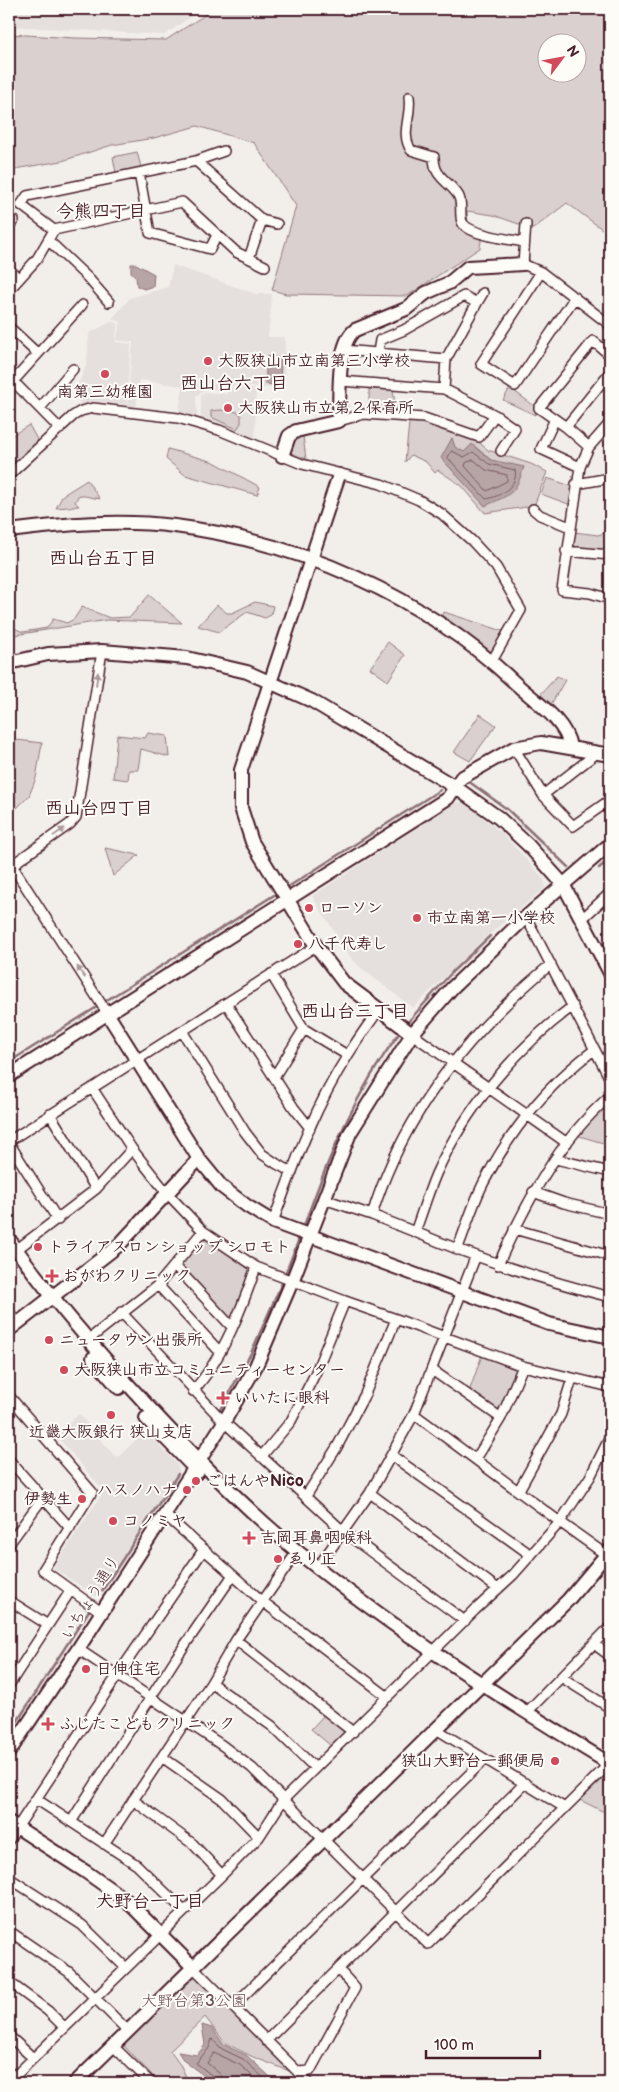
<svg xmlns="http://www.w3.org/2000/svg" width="619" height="2092" font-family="'Balsamiq Sans','Klee One',sans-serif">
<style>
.built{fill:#e5dfdd}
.green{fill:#d9d0cf;stroke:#92787d;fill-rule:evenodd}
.water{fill:#b7a5a6;stroke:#8b6f75}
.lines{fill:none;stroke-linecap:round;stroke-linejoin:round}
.shore{stroke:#76555c;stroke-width:1}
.stream{stroke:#8b6f75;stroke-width:2.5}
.street-casing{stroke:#4a1f2b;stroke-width:12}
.secondary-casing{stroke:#4a1f2b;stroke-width:16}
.street{stroke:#fdfcf7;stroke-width:9}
.secondary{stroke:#fdfcf7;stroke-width:12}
.oneway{fill:#ac999b}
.poi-dot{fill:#d1495b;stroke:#fdfcf7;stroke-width:2}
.labels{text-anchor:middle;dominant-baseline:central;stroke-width:4;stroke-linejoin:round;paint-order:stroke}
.poi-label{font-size:16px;font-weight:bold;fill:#4a1f2b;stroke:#fdfcf7;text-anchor:start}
.street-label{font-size:16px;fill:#4a1f2b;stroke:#fdfcf7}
.park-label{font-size:16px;fill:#6e4b54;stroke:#fdfcf7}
.neighbourhood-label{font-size:18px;font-weight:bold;fill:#4a1f2b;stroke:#fdfcf7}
</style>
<rect width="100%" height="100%" fill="#f2efeb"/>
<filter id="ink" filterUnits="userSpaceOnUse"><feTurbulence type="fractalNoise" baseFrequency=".02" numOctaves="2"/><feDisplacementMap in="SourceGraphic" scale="10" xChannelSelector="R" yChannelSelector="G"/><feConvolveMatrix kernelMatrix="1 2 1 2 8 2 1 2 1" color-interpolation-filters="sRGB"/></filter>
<g filter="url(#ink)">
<path class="built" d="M9 9H201L165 35 9 26Z
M173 265 256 294H272L268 337H285L284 389 223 385V390L205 389 196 396 197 419 178 418 183 386 139 380 136 411 127 406 133 342 116 340 121 322 112 319 130 298 168 287Z
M111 322 118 323 115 342 131 344 126 405 94 401 82 406 79 403 78 385 87 363 89 333Z
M227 387 256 389 255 440 201 420V396L204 392 227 394Z
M457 802 465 803 502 833 544 879 545 888 482 940 413 1008 360 967 351 958 312 896Z
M79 1414 114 1455 118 1457 145 1431 177 1464 179 1470V1474L99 1598 53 1568 104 1491 56 1435Z"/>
<path class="green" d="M214 9H610V235L567 203 533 229 493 215 467 211 468 224 482 234 480 248 407 296 286 294 272 290 296 206 254 143 197 126 154 138 112 145 62 161 20 168 9 173V34L75 38 166 40ZM546 42H576V72H546Z
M137 152 141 167 116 173 113 157Z
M510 388 537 408 535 415 503 400Z
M369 389 393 390 396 410 369 409Z
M220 410 238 412 241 415V423L237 429 211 417V411Z
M416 421 475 439 488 450 531 464 547 472 534 506 485 513 462 486 438 470 435 473 426 462 411 455 405 462 409 423Z
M29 425 39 443 9 471V437Z
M298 435 303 436 306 459 290 453 293 439Z
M168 449 214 462 260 487 257 495 185 475 166 459Z
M547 478 574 487 571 505 541 494Z
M87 480 100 499 79 495 75 502 79 506 56 508 63 495Z
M610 531V552L575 548 573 544 574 532 598 535Z
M149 595 182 623 107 620 9 636V626L23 632 47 628 53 619 67 623 74 619 82 607 110 618 130 617Z
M255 602 273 606 271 615 265 618 247 612 219 632 198 626 217 605 227 613H232Z
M444 612 503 631 490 656 441 618Z
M388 642 405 655 388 681 370 668Z
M557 676 565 680 550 706 539 696Z
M480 714 496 725 470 761 454 752Z
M148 733 167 736 169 757 141 749 138 770H129L128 780 113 778 117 735 145 738Z
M9 739 42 743 36 778 29 796 9 816Z
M105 848 139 855 113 876Z
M610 1101V1145L576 1135Z
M207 1239 250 1270 230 1323 178 1267 199 1242Z
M482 1355 520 1368 502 1412 498 1413 469 1392Z
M324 1715 346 1731 331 1746 311 1729Z
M603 1779 610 1782V1815L580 1800Z
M195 1971 297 2074 253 2057 225 2043 205 2017 170 2051 181 2066 189 2083H157L152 2075 123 2045Z"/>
<path class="water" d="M131 264H136L154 274 153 286 144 289 137 286 136 277 131 272Z
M267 356 281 358 280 385 265 384Z
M452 438 455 447 464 452 472 444 491 460 524 467C515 495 511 494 485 506L441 458Z
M202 2025 212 2028 224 2045 246 2055 277 2083H214L184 2061 178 2052 197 2055 205 2045Z"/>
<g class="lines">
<path class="shore" d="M452 451 464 457 473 452 489 464 515 470C519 486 499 497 486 499L448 458Z
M474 460 486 470 507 475V481L487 491 465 466 466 463Z
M217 2083 215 2078 196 2063 209 2048 212 2039 222 2049 243 2059 269 2083
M223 2083 221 2075 207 2063 214 2053 240 2065 260 2083"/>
<path class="stream" d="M468 781 507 809 568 867
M599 868 610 859
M288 887 440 790
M107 1000 279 892
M408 1022 453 971 490 936
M9 1062 97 1007
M304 1226C328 1158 356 1091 400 1032
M286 1272 299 1239
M220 1410 251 1353 282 1283
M102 1591 178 1474
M9 1734 90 1609"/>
<g class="street-casing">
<path id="street" d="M409 97C412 116 400 133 411 150L434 157C434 178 448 180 458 195 463 203 459 213 462 222 468 235 509 239 523 242
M196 161 224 151
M139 173 150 233 210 249 217 235
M526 224 523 264 541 272 610 325
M9 226 14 220
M54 230 21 205 27 196 196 161 262 220 277 224
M48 240 88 278 109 302
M249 258 262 220
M9 269 19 279
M541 272 481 364 515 386 575 297
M9 290 37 259 54 230 182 202 236 252 265 266
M477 303 483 293
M9 327 38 354
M343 350 446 359 477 303 464 296 404 330 380 340 378 353
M9 377 60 429
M341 381 444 389 495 415
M9 386 82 305
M444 389 446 359
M41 407 73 369
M555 419 541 449 580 467
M339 421 364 414 424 418 479 437 495 415 515 429 501 451
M610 423 589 447 580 467 562 590 590 593 610 599
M566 427 539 408 593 341 610 355
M589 447 566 427 610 372
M9 475 73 416 81 411 93 408 178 418 219 430 302 464 381 484 419 500 442 514 472 541 496 567 521 610 492 661
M576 484 610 478
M533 509 540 515 570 527
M566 551 610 555
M102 651 76 817 70 824 19 860 13 867 107 1013
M514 748 543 795 573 826 610 800
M543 795 597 753
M526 917 610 1079
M583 918 610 893
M271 974 304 1029 347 1055
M226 1003 294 1108 310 1128
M573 1006C515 1049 465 1109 436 1174 428 1193 422 1213 415 1232 479 1259 543 1280 610 1297
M182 1031 245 1132 262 1154 277 1164 292 1172
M412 1034 567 1143
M274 1077 304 1029
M50 1114 96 1189
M9 1141 316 946
M9 1143 58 1220
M132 1149 166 1192 203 1231
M556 1159 610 1172
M533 1192 564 1203 610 1214
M324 1199 372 1215
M273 1222C294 1165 315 1106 348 1055 357 1040 368 1025 378 1011
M514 1229 610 1256
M415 1232 372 1215C403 1113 470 1031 551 964
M16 1250 96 1189 132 1149 92 1088
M457 1250C466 1228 473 1203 484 1182 511 1130 547 1085 594 1050
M498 1265C526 1203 558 1141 610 1096
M175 1266 231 1326
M158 1285 219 1351
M9 1312 17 1323
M121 1312 224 1422 344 1532 465 1621
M396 1319 523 1366 610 1387
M88 1340 158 1285 203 1231 256 1267 345 1301
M432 1370 501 1418
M193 1391C223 1358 242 1308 256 1267
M9 1396 92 1492 43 1570 101 1612
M414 1414 560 1522 590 1477 610 1437
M391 1455 531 1555
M261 1457 291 1421 315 1374 345 1301 396 1319 365 1394 337 1447 306 1496
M476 1459 501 1418 523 1366
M9 1460 70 1528
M519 1490 561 1414 572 1379
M370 1493 498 1589
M164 1514 262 1601 388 1697
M9 1544 42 1499
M318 1567 370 1493 414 1414 475 1258
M48 1625 71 1590
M236 1640 353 1732
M594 1644 610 1656
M78 1649 223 1746 252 1768 428 1944 610 1763
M561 1677 610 1708
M211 1683 272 1726 315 1768
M9 1685 48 1625 13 1603
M526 1713 610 1627
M436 1729 565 1808
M162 1757 222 1799 259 1837
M36 1799 137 1865 184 1911
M133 1800 193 1844 222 1875
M71 1822 176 1658 233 1575
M9 1840 117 1676 204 1549
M104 1844 211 1683 236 1640 294 1556
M9 1878 82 1925 126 1968
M9 1931 69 1972 128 2031
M192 1966 298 2072 310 2071 355 1988 338 1969
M9 1982 48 2011 64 2027
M233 2006 485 1759
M9 2036 33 2058
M266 2041 525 1783
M113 2046 151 2083
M9 2072 20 2083
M298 2072 308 2083
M14 2077 222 1875 259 1837 283 1800 475 1610 513 1575 560 1522 609 1557"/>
</g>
<g class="secondary-casing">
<path id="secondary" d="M282 456 289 436 296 431 339 421C340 398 336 344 355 330L406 309 426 293 449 283 468 267 523 264
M339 475 241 770V808L252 842 316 946 344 983 412 1034
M9 531C63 524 120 519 175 526 299 542 423 596 514 682 533 700 566 720 570 747
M9 663 48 654 102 651 187 658 247 672 312 701 455 787 499 818 528 845 563 884 610 973
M107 1013 199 1159 222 1187 247 1206 273 1222 549 1324 610 1337
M9 1076 448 798 461 778 514 748 541 743 610 755
M9 1239C44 1289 84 1336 125 1381 179 1441 236 1501 298 1552 394 1630 497 1695 602 1759L610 1768
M9 1330 119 1245 199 1159
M93 1358 119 1388
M146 1418 198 1472
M9 1752 78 1649 224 1422 256 1366 293 1279 350 1133 412 1034 452 988 526 917 610 844
M9 1822 86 1872 127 1901 192 1966
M75 2083 568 1600 610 1550"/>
</g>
<use href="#street" class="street"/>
<use href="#secondary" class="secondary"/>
</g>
<defs><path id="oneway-solid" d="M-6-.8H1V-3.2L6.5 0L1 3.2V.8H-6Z" transform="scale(1.25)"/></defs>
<g class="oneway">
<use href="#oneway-solid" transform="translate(97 679) rotate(-81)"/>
<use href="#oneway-solid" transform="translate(59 832) rotate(-35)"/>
<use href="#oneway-solid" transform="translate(81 972) rotate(-123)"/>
</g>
</g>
<g class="poi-dot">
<circle cx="208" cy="361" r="5"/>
<circle cx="105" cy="374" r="5"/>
<circle cx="228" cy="408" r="5"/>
<circle cx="309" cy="908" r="5"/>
<circle cx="417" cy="918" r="5"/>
<circle cx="298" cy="944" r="5"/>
<circle cx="38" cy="1247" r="5"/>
<path d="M49.5 1268.5h5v5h5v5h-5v5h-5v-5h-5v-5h5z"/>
<circle cx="49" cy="1340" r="5"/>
<circle cx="64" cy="1370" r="5"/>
<path d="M220.5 1390.5h5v5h5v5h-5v5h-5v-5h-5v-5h5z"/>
<circle cx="111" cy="1415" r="5"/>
<circle cx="196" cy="1481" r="5"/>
<circle cx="187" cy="1490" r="5"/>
<circle cx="82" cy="1499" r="5"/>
<circle cx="113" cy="1521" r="5"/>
<path d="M246.5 1530.5h5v5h5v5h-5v5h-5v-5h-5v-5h5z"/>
<circle cx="278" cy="1559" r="5"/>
<circle cx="86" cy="1669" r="5"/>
<path d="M45.5 1716.5h5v5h5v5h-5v5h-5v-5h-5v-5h5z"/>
<circle cx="555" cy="1761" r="5"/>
</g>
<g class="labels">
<g class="poi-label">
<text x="218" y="361">大阪狭山市立南第三小学校</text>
<text x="105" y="392" text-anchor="middle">南第三幼稚園</text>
<text x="238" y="408">大阪狭山市立第２保育所</text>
<text x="319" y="908">ローソン</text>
<text x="427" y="918">市立南第一小学校</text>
<text x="308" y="944">八千代寿し</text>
<text x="48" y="1247">トライアスロンショップ シロモト</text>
<text x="63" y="1276">おがわクリニック</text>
<text x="59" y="1340">ニュータウン出張所</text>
<text x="74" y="1370">大阪狭山市立コミュニティーセンター</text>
<text x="234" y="1398">いいたに眼科</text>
<text x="111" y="1432" text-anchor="middle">近畿大阪銀行 狭山支店</text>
<text x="206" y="1481">ごはんやNico</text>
<text x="177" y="1490" text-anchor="end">ハスノハナ</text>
<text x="72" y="1499" text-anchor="end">伊勢生</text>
<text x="123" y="1521">コノミヤ</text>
<text x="260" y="1538">吉岡耳鼻咽喉科</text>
<text x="288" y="1559">ゑり正</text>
<text x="96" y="1669">日伸住宅</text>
<text x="59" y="1724">ふじたこどもクリニック</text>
<text x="545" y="1761" text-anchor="end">狭山大野台一郵便局</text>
</g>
<g class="street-label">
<text transform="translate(91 1598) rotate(-58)">いちょう通り</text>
</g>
<g class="park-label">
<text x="194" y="2001">大野台第3公園</text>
</g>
<g class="neighbourhood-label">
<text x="101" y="211">今熊四丁目</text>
<text x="234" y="383">西山台六丁目</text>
<text x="103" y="558">西山台五丁目</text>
<text x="99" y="808">西山台四丁目</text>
<text x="355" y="1011">西山台三丁目</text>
<text x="150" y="1901">大野台一丁目</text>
</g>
</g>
<rect width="619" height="2092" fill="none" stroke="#fdfcf7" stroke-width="30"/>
<rect x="15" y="15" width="589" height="2062" fill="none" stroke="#4a1f2b" stroke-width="2" filter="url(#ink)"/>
<g transform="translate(562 58) rotate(58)"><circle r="24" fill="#fdfcf7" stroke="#b5a4a5"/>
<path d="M0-4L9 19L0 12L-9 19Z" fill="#d1495b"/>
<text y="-8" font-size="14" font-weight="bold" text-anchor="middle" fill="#4a1f2b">N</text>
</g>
<path d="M426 2050v8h114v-8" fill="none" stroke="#4a1f2b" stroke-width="2.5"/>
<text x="434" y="2050" font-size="15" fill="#4a1f2b" stroke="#fdfcf7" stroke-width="4" paint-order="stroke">100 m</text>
</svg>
